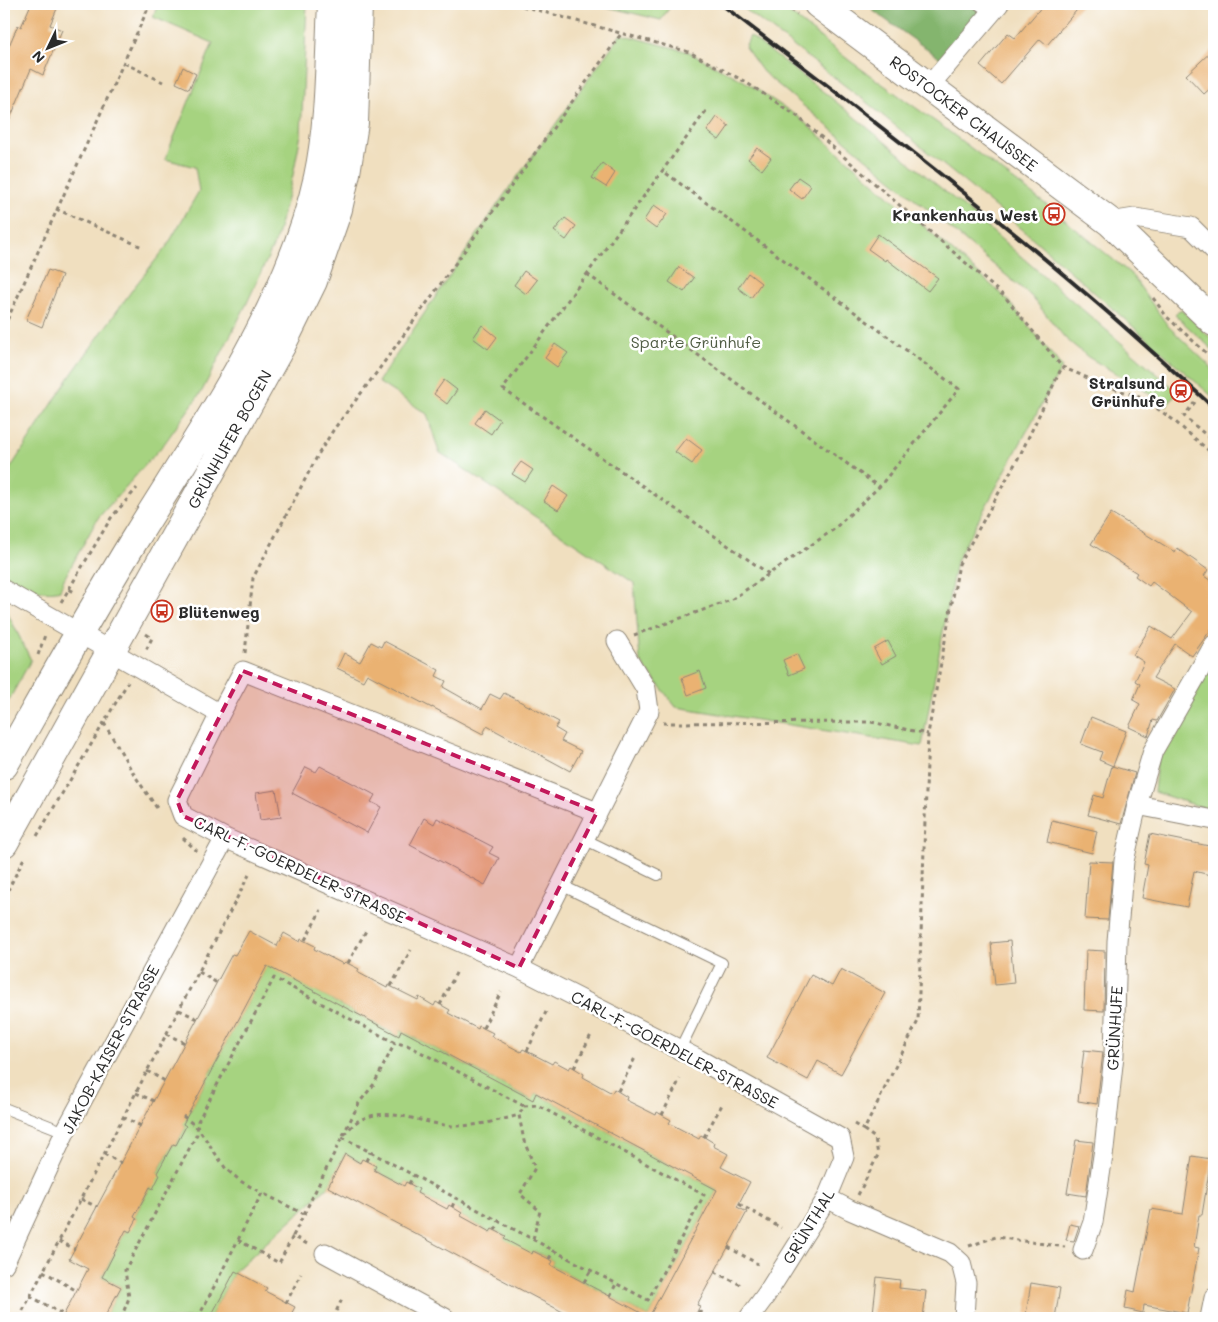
<svg xmlns="http://www.w3.org/2000/svg" width="1218" height="1322" font-family="Mali,sans-serif">
<style>
.green{fill:#a6d380;stroke:#687f56}
.forest{fill:#84b56e;stroke:#58704c}
.building{fill:#eab272}
.lines{fill:none;stroke-linecap:round;stroke-linejoin:round}
.lane-casing{stroke:#8e8575;stroke-width:12}
.street-casing{stroke:#8e8575;stroke-width:21}
.secondary-casing{stroke:#8e8575;stroke-width:30}
.path{stroke:#8e8575;stroke-width:3;stroke-dasharray:4 4;stroke-linecap:butt}
.lane{stroke:#fff;stroke-width:10}
.street{stroke:#fff;stroke-width:19}
.secondary{stroke:#fff;stroke-width:28}
.rail{stroke:#2b2b2b;stroke-width:4}
.marked{fill:#c2185b;fill-opacity:0.2;stroke:#c2185b;stroke-width:4;stroke-dasharray:10 6;stroke-linejoin:round}
.labels{text-anchor:middle;dominant-baseline:central;stroke-width:5;stroke-linejoin:round;paint-order:stroke}
.street-label{font-size:16px;fill:#2b2b2b;stroke:#fff}
.poi-label{font-size:16px;font-weight:bold;fill:#2b2b2b;stroke:#fff;text-anchor:end}
.park-label{font-size:16px;fill:#505d44;stroke:#fff}
</style>
<rect width="100%" height="100%" fill="#fff"/>
<filter id="ink" filterUnits="userSpaceOnUse"><feTurbulence type="fractalNoise" baseFrequency=".02" numOctaves="2"/><feDisplacementMap in="SourceGraphic" scale="10" xChannelSelector="R" yChannelSelector="G"/><feConvolveMatrix kernelMatrix="1 2 1 2 8 2 1 2 1" color-interpolation-filters="sRGB"/></filter>
<filter id="wash" filterUnits="userSpaceOnUse"><feTurbulence type="fractalNoise" baseFrequency=".0096" numOctaves="4" result="noise"/><feDisplacementMap in="SourceGraphic" scale="20" xChannelSelector="R" yChannelSelector="G"/><feGaussianBlur stdDeviation="1.12" result="paint"/><feColorMatrix in="noise" values="0 0 0 0 0 0 0 0 0 0 0 0 0 0 0 0 0 1.4 0 .05"/><feComposite in="paint" operator="in"/></filter>
<g filter="url(#wash)">
<rect width="100%" height="100%" fill="#f0dfbf"/>
<path class="green" d="M158 4H307L301 134 293 175 276 240 246 305 202 391 164 444 98 518 64 579 60 590C42 596 20 583 4 575V478L71 375 135 286 167 246 199 191 195 167 165 159 213 43 153 17Z
M595 4H672L661 20Z
M738 4H778L850 61 943 127 1044 203 1131 274 1168 326 1214 370V398L1028 234 865 101Z
M621 34 689 52 744 81 797 116 1005 297 1062 367 956 561 922 746 676 707 640 661 634 583 439 452 427 414 378 382 502 198Z
M750 36 829 96 965 208 1178 392 1166 407 1144 390 1088 357 1065 338 1031 296 763 72 745 47Z
M1181 309 1214 341V351L1175 315Z
M4 606 31 660 4 709Z
M1214 661V811L1154 792 1157 761Z
M261 962 398 1036 401 1030 532 1100 536 1093 717 1190 649 1317 551 1265 553 1261 534 1251 530 1257 504 1239 505 1235 492 1229 490 1232 461 1216 462 1213 449 1205 447 1209 417 1193 419 1189 406 1182 404 1186 345 1154 328 1187 235 1271 210 1318H104L121 1287 102 1277 126 1230 137 1219 134 1217 173 1144 176 1145 186 1126 180 1122 190 1111 264 971Z"/>
<path class="forest" d="M878 4H999L948 64 872 10Z"/>
<g id="blocks">
<path class="building" d="M31 4H59L50 25 62 30 43 75 31 69 4 133V57L18 25 21 27Z
M1044 4H1082L1047 45 1040 39 1001 84 980 66 1008 33 1015 38Z
M1214 49V85L1204 94 1186 75Z
M183 67 196 74 189 89 176 83Z
M717 117 729 126 719 140 707 131Z
M757 148 771 158 762 170 748 159Z
M602 163 615 173 606 187 592 178Z
M798 177 811 186 802 199 789 189Z
M654 205 667 214 656 229 644 220Z
M565 218 576 226 566 240 554 231Z
M878 234 938 278 928 291 886 259 885 261 868 249Z
M679 267 694 278 684 292 669 282Z
M48 270 62 275 42 327 26 320Z
M524 271 537 280 526 294 514 285Z
M748 273 761 283 751 298 738 288Z
M482 325 497 337 488 349 473 338Z
M555 344 568 353 557 367 545 358Z
M444 380 457 390 447 404 434 394Z
M485 409 500 420 491 434 475 423Z
M686 438 702 450 692 464 675 452Z
M521 462 533 470 525 482 512 474Z
M553 486 568 496 558 510 544 501Z
M1111 513 1175 552 1177 548 1208 570 1204 576 1214 583V625L1192 656 1175 644 1153 678 1175 689 1157 721 1153 720 1148 736 1129 727 1140 704 1133 700 1140 684 1135 681 1144 662 1133 655 1151 626 1172 639 1192 612 1152 582 1149 586 1135 576 1137 573 1091 544Z
M384 641 439 670 436 676 446 681 443 687 482 709 490 694 500 699 504 693 559 722 555 728 565 734 561 741 581 751 570 771 487 726 483 734 432 707V708L367 674 363 681 337 668 344 653 360 662 371 642 381 647Z
M888 641 896 656 882 664 874 649Z
M797 654 804 669 789 675 783 660Z
M700 671 706 688 688 695 682 678Z
M1091 717 1126 731 1113 766 1099 760 1102 752 1081 744Z
M320 766 375 795 371 802 381 807 367 833 292 793 306 767 316 772Z
M1112 766 1135 773 1121 824 1088 815 1094 795 1103 798Z
M276 790 281 817 260 820 256 793Z
M424 818 434 824 437 818 493 847 489 853 499 858 485 885 410 845Z
M1052 820 1097 831 1092 853 1047 842Z
M1150 834 1214 847V876L1194 871 1187 907 1142 898 1148 865 1144 864Z
M1089 861 1113 862 1108 920 1085 919Z
M249 931 277 946 284 933 300 942 301 939 315 946 314 949 343 964 345 962 359 969 357 972 387 988 388 985 418 1000 419 997 434 1006 436 1002 450 1010 448 1013 478 1029 479 1026 493 1033 491 1036 521 1052 523 1049 552 1064 554 1061 569 1069 571 1066 584 1074 583 1077 612 1093 614 1089 627 1097 626 1100 656 1115 657 1112 671 1120 669 1123 699 1139 701 1135 714 1143 713 1146 728 1154 721 1167 750 1182 737 1207 747 1212 697 1305 700 1306 694 1318H574L328 1187 345 1154 360 1163 362 1159 376 1166 374 1170 404 1186 406 1182 419 1189 417 1193 447 1209 449 1205 462 1213 461 1216 490 1232 492 1229 506 1236 504 1239 532 1254 533 1251 553 1261 551 1265 649 1317 717 1190 536 1093 533 1100 401 1030 399 1036 267 966 183 1124 186 1126 176 1145 173 1144 157 1173 160 1175 153 1189 150 1187 134 1217 137 1219 130 1232 126 1230 102 1277 121 1287 104 1318H62L88 1269 69 1259 232 954 235 955Z
M1010 941 1014 983 995 985 991 943Z
M1086 950 1105 951 1104 1011 1084 1010Z
M841 969 885 993 841 1074 818 1061 808 1080 767 1058 811 975 832 986Z
M1084 1050 1103 1052 1097 1104 1078 1101Z
M1076 1140 1093 1142 1086 1196 1067 1193Z
M1192 1156 1211 1159 1202 1215H1199L1194 1247 1199 1248 1187 1313 1144 1305 1143 1313 1125 1309 1128 1290 1135 1292 1151 1209 1183 1214Z
M1070 1224 1079 1226 1074 1241 1066 1240Z
M235 1271 267 1288 265 1291 295 1307 289 1318H210Z
M877 1277 900 1280 899 1288 926 1291 923 1318 873 1313Z
M1031 1283 1060 1288 1055 1318 1026 1314Z"/>
</g>
</g>
<g filter="url(#ink)">
<use href="#blocks" fill-opacity="0" stroke="#8e8575" stroke-width="1"/>
<g class="lines">
<g class="lane-casing">
<path id="lane" d="M978 4 991 13
M584 839 658 875
M561 885 722 963 680 1049
M4 1108 65 1132"/>
</g>
<g class="street-casing">
<path id="street" d="M929 86 999 4
M1110 222 1135 218 1191 227 1214 250
M4 590 220 714 177 800 183 816 225 838 519 968 698 1059 840 1138 844 1157 827 1198 766 1295 749 1318
M220 714 243 671 597 812
M1137 805 1214 820
M519 968 649 711 646 689 617 641
M827 1198 850 1210 950 1253 961 1263 966 1283 964 1318
M1083 1250 1093 1222 1104 1149 1114 1055 1117 941 1124 861 1137 805 1153 751 1214 645
M325 1253 445 1318
M4 1264 65 1132 225 838
M1210 1318 1214 1298"/>
</g>
<g class="secondary-casing">
<path id="secondary" d="M818 4 1110 222 1214 322
M4 765C48 688 91 610 138 534 206 424 290 305 318 177 330 121 329 61 332 4
M4 843 281 346 313 281 338 209 346 173 354 123 358 4"/>
</g>
<path class="path" d="M515 4 689 52 744 81 797 116 1005 297 1062 367 1107 386 1142 398 1172 419 1214 455
M784 4 797 14
M124 63 163 82
M706 111 503 389 769 574
M56 209 142 247
M587 274 879 487
M1153 298 1167 317 1214 360
M4 327 150 4
M1195 402 1184 416 1214 442
M69 589 111 518 137 488
M61 602 69 589 76 593
M146 634 152 638 146 650
M634 635 731 600 833 530 879 487 959 389 663 171
M245 653 253 578 319 453 334 429 377 372 621 34
M38 655 45 635
M104 723 135 776 159 811
M663 723 871 722 928 734
M37 836 128 682
M183 838 197 851
M4 898 25 856
M305 940 321 910
M348 963 367 929
M199 972 217 983
M391 986 411 950
M440 1005 457 971
M179 1010 198 1019
M483 1028 501 992
M166 1034 185 1043
M527 1051 546 1012
M574 1068 592 1033
M147 1071 165 1081
M618 1091 636 1056
M136 1093 154 1101
M524 1106 537 1105 704 1195 648 1300C545 1247 444 1191 342 1137 348 1131 354 1122 362 1119 390 1106 426 1125 454 1126 477 1126 497 1121 519 1115L524 1141 535 1168 520 1194 540 1211 533 1239
M662 1115 680 1079
M183 1116 198 1128 226 1169 242 1182 262 1193
M123 1117 141 1126
M854 1124 864 1130
M704 1137 723 1103
M104 1154 121 1163
M366 1161 370 1152
M409 1184 413 1176
M858 1195 878 1155 875 1138 864 1130 918 1021 928 734 959 564 1021 453 1062 367
M81 1199 97 1207
M739 1204 781 1228
M452 1207 456 1198
M304 1214 359 1103 374 1084 395 1043
M495 1230 500 1222
M238 1240 279 1263 293 1236
M59 1241 75 1249
M969 1246 996 1237 1065 1247
M728 1247 758 1264
M549 1259 554 1250
M43 1271 77 1291
M715 1272 743 1286
M584 1282 591 1270
M30 1296 64 1315
M610 1296 616 1284
M286 1303 301 1274
M698 1311 710 1318
M19 1318 251 871
M121 1318 129 1298 125 1270 197 1134 198 1121 274 978 395 1043 407 1045 524 1106 519 1115
M198 1318 262 1193 304 1214 293 1236 309 1245
M333 1318 343 1297"/>
<use href="#lane" class="lane"/>
<use href="#street" class="street"/>
<use href="#secondary" class="secondary"/>
<path class="rail" d="M721 4C851 103 981 203 1105 310 1142 342 1178 375 1214 408"/>
</g>
</g>
<path class="marked" d="M243 671 597 812 519 968 183 816 177 800Z"/>
<defs>
<g id="bus-ring" transform="scale(1.125)"><circle r="9.5" fill="#fff" stroke="#c8321e" stroke-width="1.5"/><path d="M-5-6H5V4H4V6H2V4H-2V6H-4V4H-5ZM-3.5-4V0h7V-4ZM-3.5 1.2v1.5H-2V1.2ZM2 1.2v1.5H3.5V1.2Z" fill="#c8321e"/></g>
<g id="station-ring" transform="scale(1.125)"><circle r="9.5" fill="#fff" stroke="#c8321e" stroke-width="1.5"/><path d="M-3-6H3Q5-6 5-4V2Q5 4 3 4L4.5 6H3L1.5 4h-3L-3 6H-4.5L-3 4Q-5 4-5 2V-4Q-5-6-3-6ZM-3.5-4v3h7v-3ZM-3.5 1v1.5H-2V1ZM2 1v1.5H3.5V1Z" fill="#c8321e"/></g>
</defs>
<g fill-rule="evenodd">
<use href="#bus-ring" x="1054" y="214"/>
<use href="#station-ring" x="1181" y="391"/>
<use href="#bus-ring" x="162" y="611"/>
</g>
<g class="labels">
<g class="street-label">
<text transform="translate(964 113) rotate(37)">ROSTOCKER CHAUSSEE</text>
<text transform="translate(229 439) rotate(-61)">GRÜNHUFER BOGEN</text>
<text transform="translate(300 869) rotate(25)">CARL-F.-GOERDELER-STRASSE</text>
<text transform="translate(1114 1028) rotate(-87)">GRÜNHUFE</text>
<text transform="translate(110 1049) rotate(-62)">JAKOB-KAISER-STRASSE</text>
<text transform="translate(675 1049) rotate(28)">CARL-F.-GOERDELER-STRASSE</text>
<text transform="translate(808 1226) rotate(-59)">GRÜNTHAL</text>
</g>
<g class="poi-label">
<text x="1038" y="214">Krankenhaus West</text>
<text x="1165" y="382">Stralsund<tspan x="1165" dy="18">Grünhufe</tspan></text>
<text x="178" y="611" text-anchor="start">Blütenweg</text>
</g>
<g class="park-label">
<text x="696" y="341">Sparte Grünhufe</text>
</g>
</g>
<rect width="1218" height="1322" fill="none" stroke="#fff" stroke-width="20"/>
<g transform="translate(48 48) rotate(227)" stroke="#ffffff" stroke-width="4" paint-order="stroke">
<path d="M0-4L9 19L0 12L-9 19Z" fill="#2b2b2b"/>
<text y="-8" font-size="14" font-weight="bold" text-anchor="middle" fill="#2b2b2b">N</text>
</g>
</svg>
